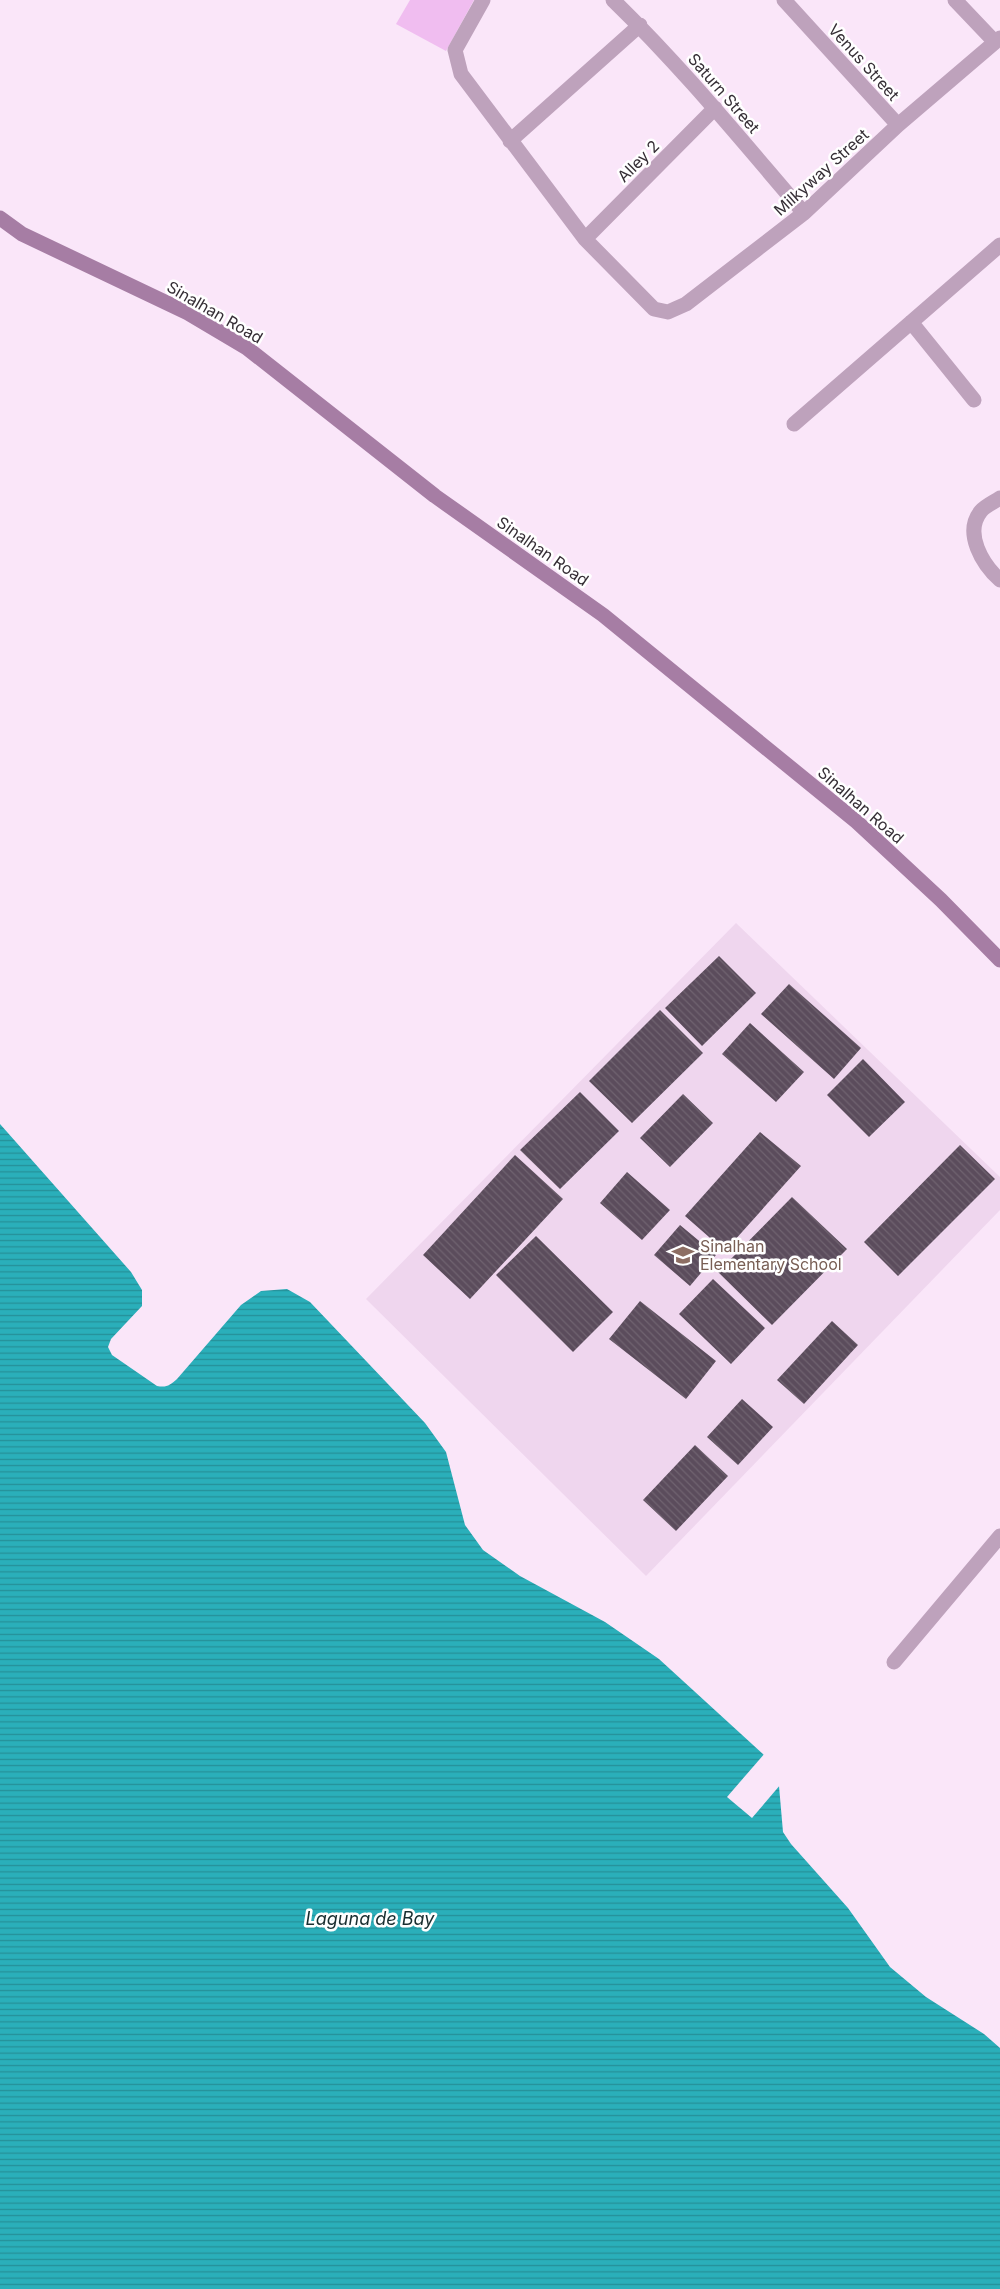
<svg xmlns="http://www.w3.org/2000/svg" width="1000" height="2289" font-family="Inter,sans-serif">
<style>
.built{fill:#efd6ee}
.green{fill:#f0bdf0}
.water{fill:url(#water-rules)}
.pier{fill:#fae6f9}
.building{fill:url(#building-back-hatch)}
.lines{fill:none;stroke-linecap:round;stroke-linejoin:round}
.street{stroke:#bea2bc;stroke-width:15}
.secondary{stroke:#a67da4;stroke-width:15}
.labels{text-anchor:middle;dominant-baseline:central;stroke-width:5;stroke-linejoin:round;paint-order:stroke}
.street-label{font-size:16px;fill:#352e35;stroke:#fff}
.education-label{font-size:16px;fill:#785e54;stroke:#fff;text-anchor:start}
.water-label{font-size:18px;font-style:italic;fill:#192e30;stroke:#fff}
</style>
<defs>
<pattern id="water-rules" width="6" height="5" patternUnits="userSpaceOnUse" patternTransform="scale(1.25)"><rect width="6" height="5" fill="#2aafba"/><path d="M0 2.5h6" fill="none" stroke="#258f98"/></pattern>
<pattern id="building-back-hatch" width="6" height="6" patternUnits="userSpaceOnUse" patternTransform="scale(1.25)"><rect width="6" height="6" fill="#5b4c5c"/><path d="M-1 5l2 2M0 0l6 6M5-1l2 2" fill="none" stroke="#706370"/></pattern>
</defs>
<rect width="100%" height="100%" fill="#fae6f9"/>
<path class="built" d="M736 923 1000 1177V1210L646 1576 366 1299Z"/>
<path class="green" d="M410 0H474L446 51 396 24Z"/>
<path class="water" d="M0 1124 131 1272 142 1290V1306L111 1339 108 1347 112 1355 157 1386C167 1388 170 1385 177 1379L241 1305 261 1291 287 1289 310 1302 425 1423 446 1452 465 1525 483 1550 520 1576 605 1622 659 1659 764 1755 779 1786 783 1832 791 1844 848 1908 890 1967 926 1997 984 2034 1000 2048V2289H0Z"/>
<path class="pier" d="M765 1753 781 1784 752 1818 727 1797Z"/>
<path class="building" d="M719 956 756 993 702 1046 665 1008Z
M789 984 861 1048 834 1079 761 1014Z
M660 1010 703 1053 632 1123 589 1081Z
M750 1023 804 1072 776 1102 722 1054Z
M863 1059 905 1102 869 1137 827 1095Z
M580 1092 619 1131 560 1189 520 1150Z
M683 1094 713 1123 670 1167 640 1138Z
M760 1132 801 1166 725 1251 685 1216Z
M960 1145 995 1179 898 1276 864 1242Z
M515 1155 563 1199 470 1299 423 1255Z
M627 1172 670 1210 642 1240 600 1203Z
M792 1197 847 1249 772 1325 718 1272Z
M680 1225 716 1255 690 1286 654 1255Z
M536 1236 613 1312 573 1352 496 1275Z
M713 1279 765 1328 731 1364 679 1314Z
M640 1301 716 1361 686 1399 609 1339Z
M832 1321 858 1345 804 1404 777 1380Z
M742 1399 773 1427 738 1465 707 1437Z
M695 1445 728 1476 676 1531 643 1500Z"/>
<g class="lines">
<path class="street" d="M483 0 455 50 461 74 585 239 654 309 668 312 686 304 804 213 898 125 1000 38
M613 0C682 67 742 141 804 213
M784 0 898 125
M955 0 995 42
M510 141 640 25
M585 239 715 108
M911 322 974 400
M794 424 1000 245
M1000 498C994 502 985 506 981 511 963 533 983 565 1000 580
M894 1662 1000 1536"/>
<path class="secondary" d="M0 218 22 234 188 313 247 348 435 496 603 615 857 822 941 900 1000 960"/>
</g>
<defs>
<g id="school-bare" transform="scale(1.725)"><path d="M0-5L7-2L0 1L-7-2ZM-4 1L0 2.5L4 1V4Q0 6-4 4Z" fill="#8d6e63" stroke="#fff" stroke-width="2.5" paint-order="stroke"/></g>
</defs>
<g fill-rule="evenodd">
<use href="#school-bare" x="683" y="1255"/>
</g>
<g class="labels">
<g class="street-label">
<text transform="translate(864 62) rotate(48)">Venus Street</text>
<text transform="translate(724 93) rotate(49)">Saturn Street</text>
<text transform="translate(638 161) rotate(-45)">Alley 2</text>
<text transform="translate(821 172) rotate(-42)">Milkyway Street</text>
<text transform="translate(215 312) rotate(30)">Sinalhan Road</text>
<text transform="translate(543 551) rotate(35)">Sinalhan Road</text>
<text transform="translate(861 805) rotate(41)">Sinalhan Road</text>
</g>
<g class="education-label">
<text x="700" y="1246">Sinalhan<tspan x="700" dy="18">Elementary School</tspan></text>
</g>
<g class="water-label">
<text x="370" y="1918">Laguna de Bay</text>
</g>
</g>
</svg>
